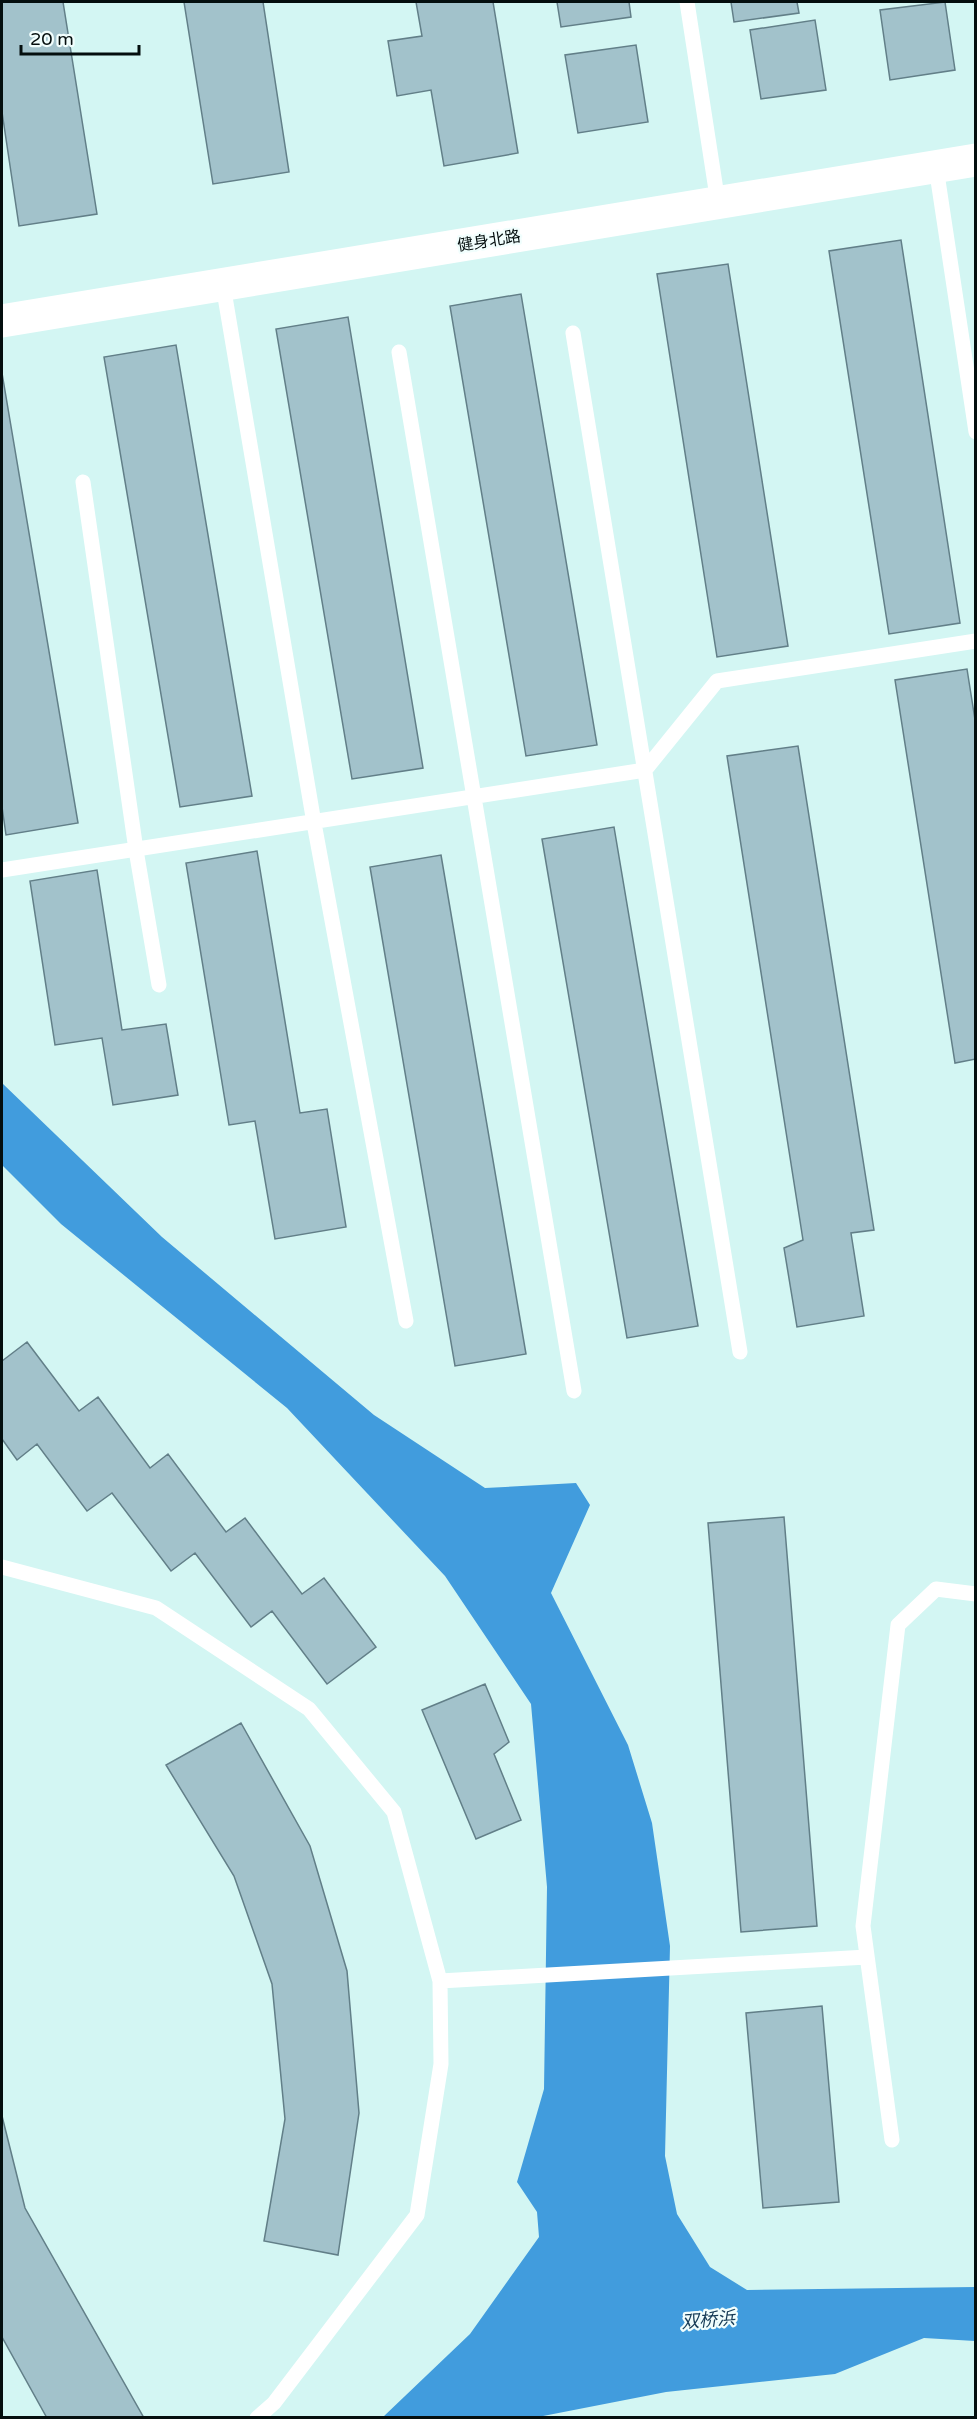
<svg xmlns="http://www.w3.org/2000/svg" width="977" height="2419" font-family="'Varela Round','Noto Sans SC',sans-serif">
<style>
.water{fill:#419cdd}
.building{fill:#a2c2cb;stroke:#627f88;stroke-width:1.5}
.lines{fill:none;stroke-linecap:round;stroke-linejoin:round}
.service{stroke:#fff;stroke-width:15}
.tertiary{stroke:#fff;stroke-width:33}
.labels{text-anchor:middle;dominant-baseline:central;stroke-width:4.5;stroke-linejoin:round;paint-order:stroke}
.street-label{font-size:16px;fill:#040e0e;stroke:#f1fefd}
.water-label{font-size:18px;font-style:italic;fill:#163b56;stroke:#f1fefd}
</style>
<rect width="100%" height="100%" fill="#d3f6f3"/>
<path class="water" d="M2 1083 162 1237 374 1415 485 1488 576 1483 590 1505 551 1593 628 1745 652 1823 670 1946 665 2156 677 2214 710 2267 747 2290 975 2287V2341L924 2338 835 2374 666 2392 538 2417H383L470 2334 539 2237 537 2212 517 2182 544 2089 547 1887 531 1704 445 1576 287 1408 61 1224 2 1165Z"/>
<path class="building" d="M2 2H63L97 214 19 226 2 112Z
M184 2H263L289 172 213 184Z
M416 2H493L518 153 444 166 431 90 397 96 388 41 422 36Z
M557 2H629L631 17 561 27Z
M731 2H797L799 13 734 22Z
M945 2 955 70 890 80 880 10Z
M815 20 826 90 761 99 750 30Z
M636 45 648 122 578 133 565 55Z
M901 240 960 623 889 634 829 251Z
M728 264 788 646 717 657 657 274Z
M521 294 597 745 526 756 450 306Z
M348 317 423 768 352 779 276 329Z
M176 345 252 796 180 807 104 357Z
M2 373 78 823 6 835 2 807Z
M967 669 976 726V1059L955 1063 895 680Z
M798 746 874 1230 851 1233 864 1316 797 1327 784 1248 803 1240 727 756Z
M614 827 698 1326 627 1338 542 839Z
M257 851 300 1113 327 1109 346 1227 275 1239 255 1121 229 1125 186 863Z
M441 855 526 1354 455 1366 370 867Z
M97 870 122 1030 166 1024 178 1095 113 1105 102 1038 55 1045 30 881Z
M27 1342 79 1411 98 1397 150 1468 168 1454 226 1532 245 1518 302 1594 324 1578 376 1647 327 1684 272 1611 251 1627 195 1553 171 1571 112 1493 87 1511 37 1444 17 1460 2 1439V1361Z
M784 1517 817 1926 741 1932 708 1523Z
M485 1684 509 1742 494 1754 521 1820 476 1839 422 1710Z
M241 1723 310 1846 347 1971 359 2113 338 2255 264 2241 285 2119 272 1984 234 1876 166 1765Z
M822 2006 839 2202 763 2208 746 2013Z
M2 2116 25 2208 144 2418H47L2 2337Z"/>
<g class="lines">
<path class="service" d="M687 2 718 203
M936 167 976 432
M223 285 314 823 406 1321
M573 333 740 1352
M399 352 574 1391
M83 482 136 850 159 985
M2 870 645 770 717 681 976 641
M2 1567 156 1608 309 1709 394 1812 440 1981 441 2064 417 2215 274 2403 257 2418
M440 1981 867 1957
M892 2140 863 1926 898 1625 936 1589 976 1594"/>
<path class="tertiary" d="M2 321 976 160"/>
</g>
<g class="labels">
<g class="street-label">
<text transform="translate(489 241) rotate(-9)">健身北路</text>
</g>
<g class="water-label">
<text transform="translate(708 2320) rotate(-5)">双桥浜</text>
</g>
</g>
<rect width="977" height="2419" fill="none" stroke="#040e0e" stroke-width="6"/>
<path d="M21 45v9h118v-9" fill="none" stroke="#040e0e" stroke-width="3"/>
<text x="30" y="45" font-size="18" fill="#040e0e" stroke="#f1fefd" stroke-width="4.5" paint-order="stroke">20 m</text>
</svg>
